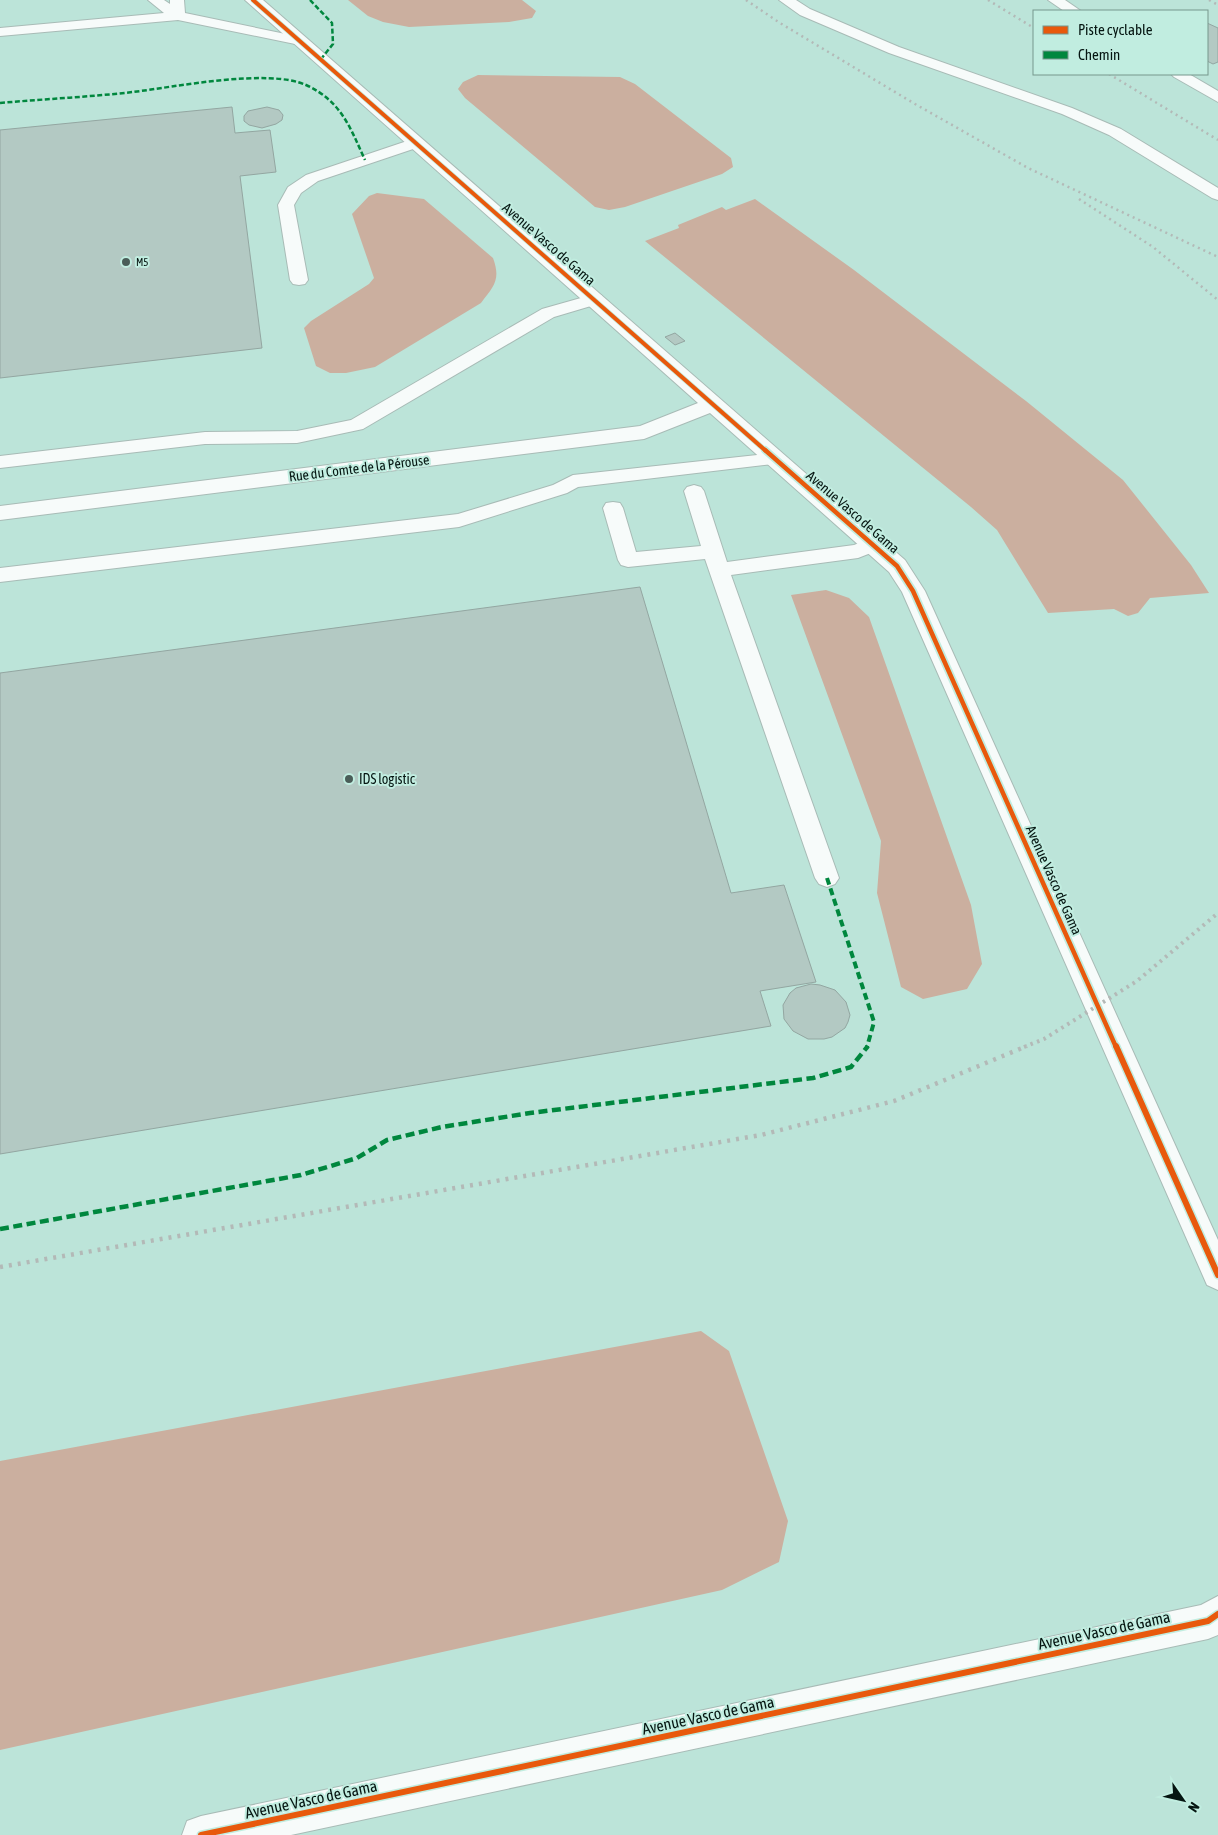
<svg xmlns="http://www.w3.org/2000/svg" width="1218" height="1835" font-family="'Asap Condensed',sans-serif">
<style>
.built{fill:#bce4d9;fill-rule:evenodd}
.water{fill:#cbaf9f}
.building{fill:#b3c9c3;stroke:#93a6a1}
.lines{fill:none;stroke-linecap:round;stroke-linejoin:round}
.lane-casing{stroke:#a8bbb6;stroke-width:2}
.street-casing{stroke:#a8bbb6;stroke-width:2}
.lane{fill:#f7fbfa;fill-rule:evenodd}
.street{fill:#f7fbfa;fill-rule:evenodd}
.rail-far2{stroke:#b3b9b7;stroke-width:2.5;stroke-dasharray:2 4;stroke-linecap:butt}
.rail-far1{stroke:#b3b9b7;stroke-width:4;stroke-dasharray:2.5 4.5;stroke-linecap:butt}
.rail{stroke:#b3b9b7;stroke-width:4.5;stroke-dasharray:3 6;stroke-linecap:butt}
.quiet-far2{stroke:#00873e;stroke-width:2.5;stroke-dasharray:5 2.5;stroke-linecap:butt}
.quiet-far1{stroke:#00873e;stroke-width:4;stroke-dasharray:7 4;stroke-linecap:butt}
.quiet{stroke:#00873e;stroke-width:4.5;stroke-dasharray:9 4.5;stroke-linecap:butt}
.cycleway-far2-casing{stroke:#c1ede0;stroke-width:5.5}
.cycleway-far1-casing{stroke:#c1ede0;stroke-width:8}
.cycleway-casing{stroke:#c1ede0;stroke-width:9}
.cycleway-far2{stroke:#e8590c;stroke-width:4}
.cycleway-far1{stroke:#e8590c;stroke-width:4.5}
.cycleway{stroke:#e8590c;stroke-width:6}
.poi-dot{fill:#4a5d58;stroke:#c1ede0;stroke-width:2}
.labels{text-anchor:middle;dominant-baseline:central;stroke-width:4;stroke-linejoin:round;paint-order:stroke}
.far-poi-label{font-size:11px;fill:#051511;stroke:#c1ede0;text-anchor:start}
.street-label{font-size:14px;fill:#051511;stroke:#c1ede0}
.poi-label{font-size:14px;fill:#051511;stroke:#c1ede0;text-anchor:start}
.near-street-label{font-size:16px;fill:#051511;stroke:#c1ede0}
</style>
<rect width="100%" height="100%" fill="#cbe3dc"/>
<path class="built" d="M0 0H1218V1835H0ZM1034 11H1207V74H1034Z"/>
<path class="water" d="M348 0H522L536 11 532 18 509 22 409 27 383 22 368 16Z
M478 75 620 77 635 84 731 158 733 167 722 174 625 207 609 210 595 207 465 98 458 89 463 82Z
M377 193 424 199 493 258C501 280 494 286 481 303L375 367 346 373H330L316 366 304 328 311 321 369 284 374 278 352 214 369 196Z
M755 199 854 270 1026 401 1123 480 1191 565 1209 593 1150 598 1138 613 1128 616 1114 609 1048 613 997 530 971 507 645 241 679 228 678 225 722 207 726 210Z
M826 590 849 598 869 617 971 905 982 964 967 989 923 999 901 987 877 893 881 841 791 595Z
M701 1331 729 1351 788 1521 779 1562 722 1590 0 1750V1461Z"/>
<path class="building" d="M1207 23 1218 28V62L1213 64 1207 61Z
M232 107 235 133 270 130 276 172 240 176 262 348 0 378V130Z
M267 107 279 110 283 115 282 120 276 124 262 128 249 125 244 121V116L248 111Z
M675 333 685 341 675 345 665 337Z
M640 587 731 893 784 885 816 982 760 991 771 1026 0 1154V673Z
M811 984 820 985 835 990 846 1002 850 1015 848 1022 845 1028 832 1037 824 1039H808L793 1031 784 1019 783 1005 790 993 796 988Z"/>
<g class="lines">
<g class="lane-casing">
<path id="lane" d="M148 0H164L170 4V0H184L185 13 300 37 305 38 307 41 305 44 300 45 178 20 0 36V28L164 13Z
M779 0H796L810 9 899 47 1072 108 1121 129 1218 188V200L1212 198 1109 135 1062 114 889 53 800 15Z
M1048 0H1065L1081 11H1064Z
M1171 74H1189L1218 91V102L1174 77Z
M416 138 422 140 424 143 422 146 318 181 301 193 294 205 308 280 305 284 299 285 293 284 290 280 278 205 288 187 306 175Z
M595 294 601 295 604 299 601 303 554 317 363 429 297 443 205 444 0 468V456L205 432 297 431 351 420 542 309Z
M775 453 782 455 785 459 782 463 578 487 567 493 459 527 0 582V568L458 514 553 485 573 475Z
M694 485 701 487 704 491 727 562 854 545 874 537 881 539 884 544 881 549 858 558 731 575 839 878 835 884 827 887 819 884 815 878 705 559 628 567 621 565 618 560 603 508 606 503 613 502 620 503 623 508 636 552 701 546 684 491 687 487Z"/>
</g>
<g class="street-casing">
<path id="street" d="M245 0H263L905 560 925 591 1218 1240V1290L1207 1285 902 592 889 572 710 413 644 439 0 520V506L640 426 698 403Z
M1218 1596V1635L1208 1639 291 1835H182L187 1821 201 1816 1201 1605Z"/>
</g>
<use href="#lane" class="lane"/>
<use href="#street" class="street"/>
<path class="rail-far2" d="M746 0 780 23 915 104 1028 168 1218 257
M988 0 1034 28
M1209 0 1218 5
M1109 74 1218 140
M1079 199 1153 247 1218 300"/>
<path class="rail-far1" d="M1024 1047 1044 1039 1137 981 1218 913"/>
<path class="rail" d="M0 1267 761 1135 894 1101 1027 1046"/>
<path class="quiet-far2" d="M310 0 332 23 333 44 321 59
M0 103C44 99 89 97 133 92 175 87 268 68 306 85 341 101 350 127 365 160"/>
<path class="quiet-far1" d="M827 878 874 1022 867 1047"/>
<path class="quiet" d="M0 1229 301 1175 357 1158 387 1140 442 1127 530 1113 813 1078 851 1067 868 1046"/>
<g class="cycleway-far2-casing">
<path id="cycleway-far2" d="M253 0 766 451"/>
</g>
<g class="cycleway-far1-casing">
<path id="cycleway-far1" d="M765 450 897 566 913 591 1116 1047"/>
</g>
<g class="cycleway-casing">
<path id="cycleway" d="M1116 1046 1218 1275
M201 1835 1208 1621 1218 1614"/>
</g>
<use href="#cycleway-far2" class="cycleway-far2"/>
<use href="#cycleway-far1" class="cycleway-far1"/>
<use href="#cycleway" class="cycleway"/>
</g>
<g class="poi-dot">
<circle cx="126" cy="262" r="5"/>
<circle cx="349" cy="779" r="5"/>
</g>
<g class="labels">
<g class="far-poi-label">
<text x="136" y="262">M5</text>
</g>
<g class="street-label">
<text transform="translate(549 244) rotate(41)">Avenue Vasco de Gama</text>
<text transform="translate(359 468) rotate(-7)">Rue du Comte de la Pérouse</text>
<text transform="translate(853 512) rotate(41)">Avenue Vasco de Gama</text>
<text transform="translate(1054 880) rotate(66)">Avenue Vasco de Gama</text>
</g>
<g class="poi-label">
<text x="359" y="779">IDS logistic</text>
</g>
<g class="near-street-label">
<text transform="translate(1104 1630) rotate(-12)">Avenue Vasco de Gama</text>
<text transform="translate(708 1715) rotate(-12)">Avenue Vasco de Gama</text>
<text transform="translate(311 1799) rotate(-12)">Avenue Vasco de Gama</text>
</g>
</g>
<rect x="1033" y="10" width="175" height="65" fill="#c1ede0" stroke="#76978d"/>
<rect x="1043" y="26" width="25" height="8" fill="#e8590c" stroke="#76978d"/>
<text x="1078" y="35" font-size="15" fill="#051511">Piste cyclable</text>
<rect x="1043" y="51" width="25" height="8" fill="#00873e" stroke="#76978d"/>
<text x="1078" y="60" font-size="15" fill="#051511">Chemin</text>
<g transform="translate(1183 1800) rotate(124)" stroke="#c1ede0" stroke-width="4" paint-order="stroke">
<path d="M0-4L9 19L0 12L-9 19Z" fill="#051511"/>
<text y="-8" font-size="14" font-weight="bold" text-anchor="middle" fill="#051511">N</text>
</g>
</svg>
